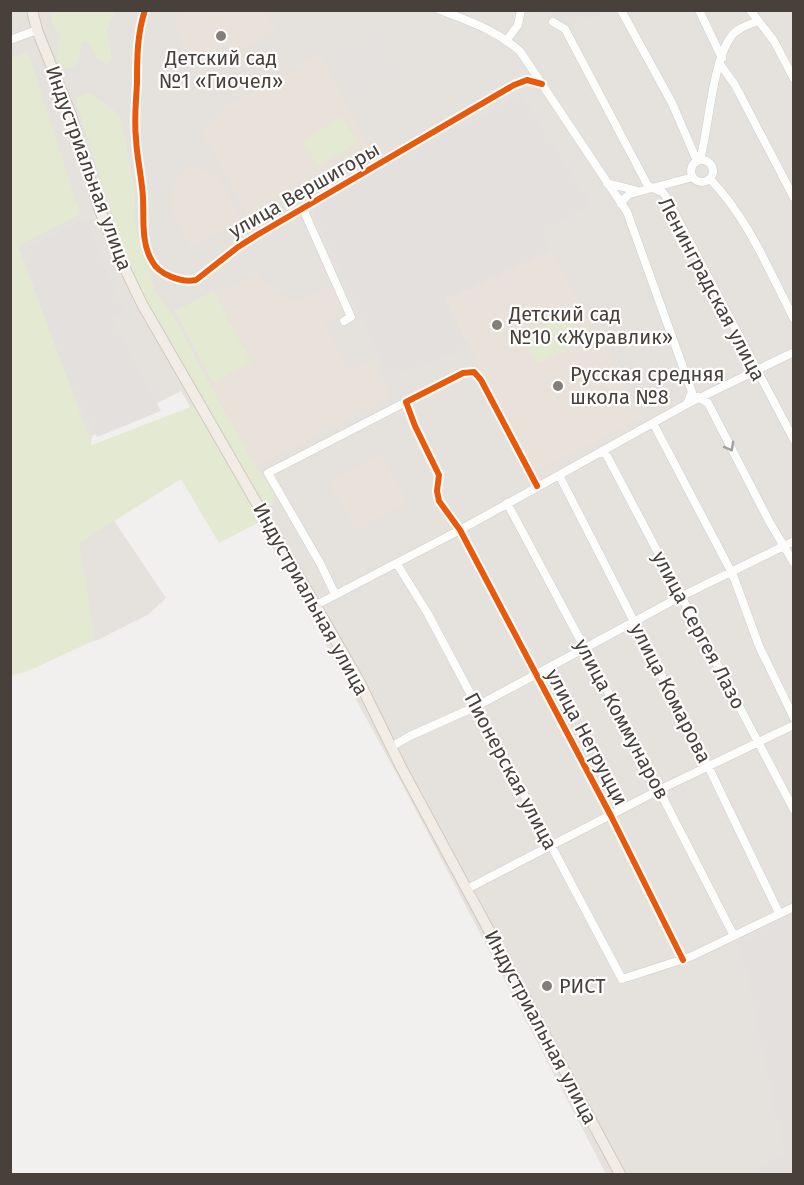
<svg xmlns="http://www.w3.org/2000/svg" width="804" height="1185" font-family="'Fira Sans',sans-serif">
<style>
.residential{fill:#e5e1dd}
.industrial{fill:#e4e0de}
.education{fill:#e8e2db}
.green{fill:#e4e9d1}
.parking{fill:#e4e1df}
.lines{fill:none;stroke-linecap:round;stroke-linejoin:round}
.minor-casing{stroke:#d0cecb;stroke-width:9}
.major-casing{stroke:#d2c8be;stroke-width:12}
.minor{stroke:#fdfdfc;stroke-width:8}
.major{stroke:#f1ede6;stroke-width:10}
.cycleway-casing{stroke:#fff;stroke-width:10}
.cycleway{stroke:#e8590c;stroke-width:6}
.oneway{stroke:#a29e9b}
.poi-dot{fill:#847e79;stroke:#fff;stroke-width:2}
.labels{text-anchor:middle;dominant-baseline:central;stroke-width:4.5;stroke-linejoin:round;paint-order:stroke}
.poi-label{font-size:20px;fill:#48403a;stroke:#fff;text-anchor:start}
.street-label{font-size:20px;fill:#48403a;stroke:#fff}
</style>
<rect width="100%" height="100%" fill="#f2f0ee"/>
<path class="residential" d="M10 11H793V1174H606L401 782 269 541 181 391 92 436 86 479 166 598 149 614 98 640 11 661Z"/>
<path class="industrial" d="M539 11H604L605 15 565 26 547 14H541Z
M521 94 591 204 543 233 551 251 446 300 470 348 388 378 314 211 332 200 339 192 433 137H437L458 124 462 128Z
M87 218 123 312 112 319 161 411 97 437 49 339 24 249Z
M793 914V1174H760L758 1164 785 1156 740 943Z"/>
<path class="education" d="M187 11H264L276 29 200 76 179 43 175 19Z
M321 54 371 150 249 217 201 132 222 109Z
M191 165 217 176 242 220 191 248 171 213 173 183Z
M551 251 644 417 534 473 445 300Z
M257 270 260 278 297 303 331 285 344 312 325 323 348 371 372 359 391 396 254 468 175 311 218 288 223 292Z
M380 454 408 502 356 531 329 483Z"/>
<path class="green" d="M55 10 115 11 107 29 112 58 107 65 97 58 87 41 82 43 78 62 71 68 63 67 57 57 60 36 52 22V12Z
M28 52 80 214 18 246 92 445 193 406 262 521 219 543 181 479 79 543 95 640 26 672 11 675 10 59Z
M90 93 120 115 133 179 135 201 133 216 156 294 171 312 249 456 273 492 274 502 267 507 255 494 152 314 128 263 76 102 77 97Z
M342 117 357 143 318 166 303 141Z
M213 291 251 362 213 383 175 311Z
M565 315 579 342 537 364 523 337Z"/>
<path class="parking" d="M374 36 394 73 357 93 337 56Z"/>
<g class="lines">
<g class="minor-casing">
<path id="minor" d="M145 10C137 34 137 59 137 83 136 102 134 120 136 139 137 159 142 178 143 198 144 219 141 243 152 261 159 275 182 283 196 280L238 247 257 235 514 85 527 80 542 84
M440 10C471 22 494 29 520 51L627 212 692 392 687 404
M621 10 672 103 697 161
M699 10 722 58
M750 10 774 41 794 79
M553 22 565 29 648 186 662 192 665 195 794 440
M10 40 37 30
M507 40 518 25 521 10
M720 64 735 85 794 198
M700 160C709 127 712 65 730 38 737 28 748 25 758 21
M691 171a11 11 0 1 1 22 0a11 11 0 1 1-22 0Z
M710 179C748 218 769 271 794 319
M607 183 638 191
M621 204 625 198 630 194 693 177
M303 209 351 317 344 321
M698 397 708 403 770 523 794 563
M653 423 733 575 759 646 794 718
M602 451 607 456 794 810
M559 475 708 766 779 913
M537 486 481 380 474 372 463 373 406 402 415 426 439 475 437 491 439 501 460 530 611 816 683 960
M507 503 622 718 734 936
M397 564 428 614 622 979 690 957 794 907
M335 594 320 563 268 473 406 402
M316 605 460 530 687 404 794 352
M391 747 410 736 477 706 678 598 794 541
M467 889 659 790 794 725"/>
</g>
<g class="major-casing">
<path id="major" d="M32 10 37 30 71 115 99 208 118 254 142 304 359 681 401 767 620 1174"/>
</g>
<use href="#minor" class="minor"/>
<use href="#major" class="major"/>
<g class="cycleway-casing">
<path id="cycleway" d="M145 10C137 34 137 59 137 83 136 102 134 120 136 139 137 159 142 178 143 198 144 219 141 243 152 261 159 275 182 283 196 280L238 247 257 235 514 85 527 80 542 84
M537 486 481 380 474 372 463 373 406 402 415 426 439 475 437 491 439 501 460 530 611 816 683 960"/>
</g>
<use href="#cycleway" class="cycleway"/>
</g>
<defs><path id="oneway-chevron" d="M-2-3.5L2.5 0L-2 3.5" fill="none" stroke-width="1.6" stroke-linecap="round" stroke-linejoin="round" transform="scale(1.5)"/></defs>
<use class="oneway" href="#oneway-chevron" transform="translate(730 447) rotate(61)"/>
<g class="poi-dot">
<circle cx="221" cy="36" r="6"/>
<circle cx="497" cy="325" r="6"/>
<circle cx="558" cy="386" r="6"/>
<circle cx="547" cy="986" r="6"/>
</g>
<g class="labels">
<g class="poi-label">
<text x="221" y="58" text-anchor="middle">Детский сад<tspan x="221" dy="23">№1 «Гиочел»</tspan></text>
<text x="509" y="314">Детский сад<tspan x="509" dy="23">№10 «Журавлик»</tspan></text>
<text x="570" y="374">Русская средняя<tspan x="570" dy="23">школа №8</tspan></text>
<text x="559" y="986">РИСТ</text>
</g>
<g class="street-label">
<text transform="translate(89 168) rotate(70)">Индустриальная улица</text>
<text transform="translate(304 190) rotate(-30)">улица Вершигоры</text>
<text transform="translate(712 289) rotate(62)">Ленинградская улица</text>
<text transform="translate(311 599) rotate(61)">Индустриальная улица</text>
<text transform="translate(699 630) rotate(62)">улица Сергея Лазо</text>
<text transform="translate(671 693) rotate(63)">улица Комарова</text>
<text transform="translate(622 719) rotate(62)">улица Коммунаров</text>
<text transform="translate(587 737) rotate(62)">улица Негруцци</text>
<text transform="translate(511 771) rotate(62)">Пионерская улица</text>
<text transform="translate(541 1027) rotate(62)">Индустриальная улица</text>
</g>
</g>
<rect width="804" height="1185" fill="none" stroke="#48403a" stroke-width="24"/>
</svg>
